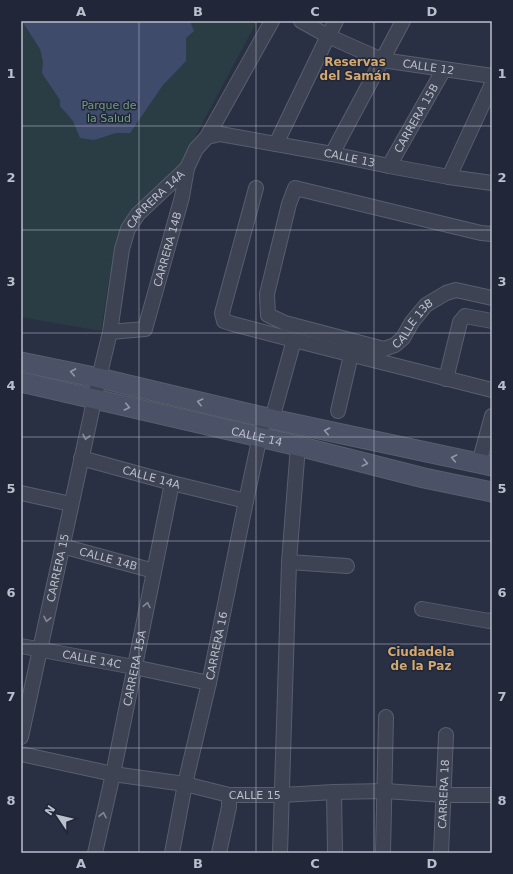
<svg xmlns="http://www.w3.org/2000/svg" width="513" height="874" font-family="'DejaVu Sans',sans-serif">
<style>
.green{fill:#2b3d44}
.water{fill:#3f4b6b}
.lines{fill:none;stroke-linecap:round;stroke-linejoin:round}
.street-casing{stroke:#585e6d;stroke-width:16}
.secondary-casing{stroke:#585e6d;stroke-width:21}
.street{stroke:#3d4353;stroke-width:14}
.secondary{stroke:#4b5166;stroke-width:19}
.oneway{stroke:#9398a8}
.oneway2{stroke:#828796}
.grid{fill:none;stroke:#babfcc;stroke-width:1;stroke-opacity:0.55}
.labels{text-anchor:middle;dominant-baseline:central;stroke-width:3;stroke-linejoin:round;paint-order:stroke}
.street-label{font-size:11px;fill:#babfcc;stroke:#212738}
.park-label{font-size:11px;fill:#729c82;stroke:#212738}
.neighbourhood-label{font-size:12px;font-weight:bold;fill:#d3a96f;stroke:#212738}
.neatline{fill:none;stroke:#babfcc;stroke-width:1.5}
.grid-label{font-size:13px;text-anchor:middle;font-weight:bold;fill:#babfcc}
</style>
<rect width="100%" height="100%" fill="#293043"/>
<path class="green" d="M21 21H257L179 167 128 215 109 278 101 331 21 317Z"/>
<path class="water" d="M22 21H191V24L194 31 186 38V61L163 85 130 133H116L94 140 80 138 73 121 60 106V100L42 73 43 62 40 49Z"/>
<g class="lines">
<g class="street-casing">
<g id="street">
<path id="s1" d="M301 21 328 36 382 60 492 76"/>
<path id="s2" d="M207 137 220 134 332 154 389 166 449 177 492 183"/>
<path d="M276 144 328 36 336 21"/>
<path d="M332 154 403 21"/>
<path id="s3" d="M389 166 444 69"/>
<path d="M449 177 492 84"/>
<path d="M256 188 222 313 224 321 233 324 294 340 492 390"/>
<path id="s4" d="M492 234 481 233 295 188 289 204 267 294 268 315 285 323 384 349 395 345 403 338 412 322 426 305 446 293 456 290 492 298"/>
<path id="s5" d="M110 332 145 329 182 197 187 168"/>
<path d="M446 379 460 322 465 316 492 321"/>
<path d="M338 411 351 355"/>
<path d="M272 419 294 340"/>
<path id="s6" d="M81 458 172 483 246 501"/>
<path d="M479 463 492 416"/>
<path d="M21 493 71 504"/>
<path id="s7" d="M62 546 154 571"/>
<path d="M289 562 347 566"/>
<path d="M422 609 489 621 492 620"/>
<path id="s8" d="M21 646 134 667 209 683"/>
<path id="s9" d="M21 737 99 378 110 332 122 249 128 229 138 214 187 168 196 149 207 137 272 21"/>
<path id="s10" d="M21 754 113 774 185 784 229 795H282L334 792 385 791 444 795H492"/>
<path d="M334 792 335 853"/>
<path id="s11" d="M95 853 113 774 172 483"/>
<path id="s12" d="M172 853 185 784 209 683 246 501 264 417"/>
<path d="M219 853 229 807V795"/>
<path d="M280 853 289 562 298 446"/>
<path d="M383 853 386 717"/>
<path id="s13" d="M441 853 446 735"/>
</g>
</g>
<g class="secondary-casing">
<g id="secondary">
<path d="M21 362 99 378 272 419 492 466"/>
<path id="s14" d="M21 382 298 446 424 478 492 492"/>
</g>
</g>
<use href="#street" class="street"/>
<use href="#secondary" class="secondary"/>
</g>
<defs><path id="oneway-chevron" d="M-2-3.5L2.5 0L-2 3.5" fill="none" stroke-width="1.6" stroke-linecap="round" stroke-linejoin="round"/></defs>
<g class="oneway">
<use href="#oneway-chevron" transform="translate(73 372) rotate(-169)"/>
<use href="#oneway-chevron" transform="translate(200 402) rotate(-167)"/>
<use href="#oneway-chevron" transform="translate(127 407) rotate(13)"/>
<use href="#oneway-chevron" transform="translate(327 431) rotate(-168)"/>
<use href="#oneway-chevron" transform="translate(454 458) rotate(-168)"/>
<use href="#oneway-chevron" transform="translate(365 463) rotate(14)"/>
</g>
<g class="oneway2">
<use href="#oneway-chevron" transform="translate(86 437) rotate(102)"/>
<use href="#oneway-chevron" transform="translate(147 605) rotate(-79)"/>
<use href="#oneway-chevron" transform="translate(47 619) rotate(102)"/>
<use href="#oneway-chevron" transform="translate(103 815) rotate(-78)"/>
</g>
<path class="grid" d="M139 21V853M256 21V853M374 21V853M21 126H492M21 230H492M21 333H492M21 437H492M21 541H492M21 644H492M21 748H492"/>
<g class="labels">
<g class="street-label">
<text stroke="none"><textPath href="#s1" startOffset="137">CALLE 12</textPath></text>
<text stroke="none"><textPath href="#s3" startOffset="55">CARRERA 15B</textPath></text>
<text stroke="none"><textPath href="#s2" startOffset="145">CALLE 13</textPath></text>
<text stroke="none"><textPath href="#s9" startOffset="560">CARRERA 14A</textPath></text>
<text stroke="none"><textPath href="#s5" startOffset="118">CARRERA 14B</textPath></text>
<text stroke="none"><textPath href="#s4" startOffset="494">CALLE 13B</textPath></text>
<text stroke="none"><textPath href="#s14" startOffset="242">CALLE 14</textPath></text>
<text stroke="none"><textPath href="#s6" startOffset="73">CALLE 14A</textPath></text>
<text stroke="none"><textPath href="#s7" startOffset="48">CALLE 14B</textPath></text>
<text stroke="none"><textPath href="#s9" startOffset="173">CARRERA 15</textPath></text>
<text stroke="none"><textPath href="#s12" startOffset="212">CARRERA 16</textPath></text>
<text stroke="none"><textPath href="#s8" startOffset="72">CALLE 14C</textPath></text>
<text stroke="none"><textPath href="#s11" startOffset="189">CARRERA 15A</textPath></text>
<text stroke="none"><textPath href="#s10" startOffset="238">CALLE 15</textPath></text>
<text stroke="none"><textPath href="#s13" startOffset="59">CARRERA 18</textPath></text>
</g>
<g class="park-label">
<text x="109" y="105">Parque de<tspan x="109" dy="13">la Salud</tspan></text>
</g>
<g class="neighbourhood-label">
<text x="355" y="62">Reservas<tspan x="355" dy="14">del Samán</tspan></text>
<text x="421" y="652">Ciudadela<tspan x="421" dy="14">de la Paz</tspan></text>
</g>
</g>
<rect width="513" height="874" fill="none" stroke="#212738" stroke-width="44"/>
<g transform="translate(58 816) rotate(305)" stroke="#212738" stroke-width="3" paint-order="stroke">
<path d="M0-3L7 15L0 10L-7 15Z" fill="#babfcc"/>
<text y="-6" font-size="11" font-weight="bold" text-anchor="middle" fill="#babfcc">N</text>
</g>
<rect x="22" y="22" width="469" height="830" class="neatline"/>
<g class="grid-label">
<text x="81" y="16">A</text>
<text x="198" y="16">B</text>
<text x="315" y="16">C</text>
<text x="432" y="16">D</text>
<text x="11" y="78">1</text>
<text x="502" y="78">1</text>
<text x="11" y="182">2</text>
<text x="502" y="182">2</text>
<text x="11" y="286">3</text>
<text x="502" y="286">3</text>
<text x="11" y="390">4</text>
<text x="502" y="390">4</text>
<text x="11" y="493">5</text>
<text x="502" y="493">5</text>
<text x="11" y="597">6</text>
<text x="502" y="597">6</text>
<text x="11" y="701">7</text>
<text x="502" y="701">7</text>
<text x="11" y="805">8</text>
<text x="502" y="805">8</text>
<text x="81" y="868">A</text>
<text x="198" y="868">B</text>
<text x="315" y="868">C</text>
<text x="432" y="868">D</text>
</g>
</svg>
